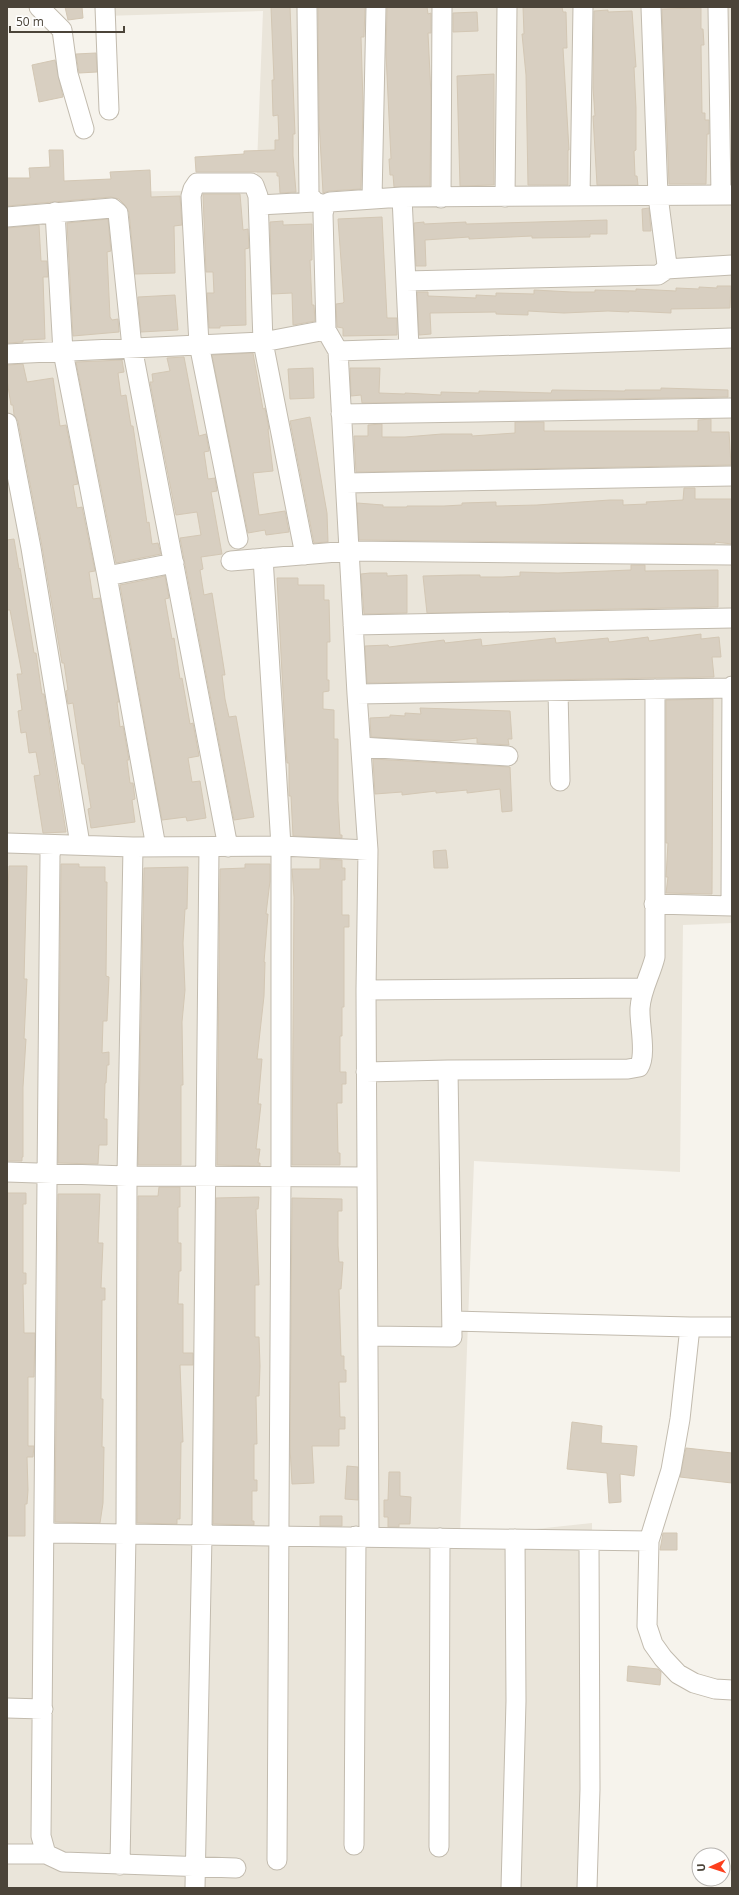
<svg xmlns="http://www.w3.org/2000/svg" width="739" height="1895" font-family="'Open Sans',sans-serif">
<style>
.residential{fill:#eae5da}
.building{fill:#d8cfc1;stroke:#d3c7b4}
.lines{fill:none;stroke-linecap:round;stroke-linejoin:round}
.minor-casing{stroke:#c2bbae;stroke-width:21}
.minor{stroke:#fff;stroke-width:19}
</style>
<rect width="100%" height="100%" fill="#f6f3ec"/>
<path class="residential" d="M105 7H732V923L683 925 680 1172 474 1161 460 1537 592 1523 595 1888H7V193L256 190 263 11 105 16Z"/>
<path class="building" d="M65 7H82L83 18 68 20Z
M271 7H290L295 134H293V156L296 192 280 193 279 176H277V172H196L195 157 244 154V151L275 150V140H279L278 115 273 116 272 80H274Z
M318 7H365L364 37H361L363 103 361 189 329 191 323 193 319 120Z
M387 7H427L428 14 431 13V33H428L431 95 430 186 394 187 393 175H390L389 159H391L386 54Z
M523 7H562L563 12H566L567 48H563L569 150H568V185H528L526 75 522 34H524Z
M701 8V29H703L704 45H701L702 113H705V120H709V134H707L706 184H669L662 9Z
M608 10V12L632 11 636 67H634L636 108V150L634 151 635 176H637L638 185H597L593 116H595L593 88 594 11Z
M477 12 478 31 453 32V13Z
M96 53 97 72 79 73 76 54Z
M55 60 63 97 39 102 32 65Z
M494 74V185L460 186 457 76Z
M49 150H63L64 181 111 179 110 172 150 170 151 197 180 196 182 225 174 226 175 273 135 274 129 212 125 205 119 199 111 197 7 206V178H30L29 168 50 167Z
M203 194H240L243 230 248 229 249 248 245 249 246 325 220 326V328H209L207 293H214L213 272H206Z
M649 208 651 231H643L642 209Z
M382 217 387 318H397V335L343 336V328L337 327 336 304 343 303 344 302 338 219Z
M108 219 111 251 107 252 110 317 112 320 118 319 119 332 73 336 67 223Z
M607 220V234H590V237L532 238V236L469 239V237L425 240 426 266H416L414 223 424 222V224L466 222V224Z
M283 221V225L312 224V260H310L312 305H314L315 321 293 325 292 293 272 294 270 222Z
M39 225 41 261H47L48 277H43L45 339 23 340V342L7 343V228Z
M717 286H731L730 308 671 309V313L629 311V312L608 311 564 313 528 311V315L496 314V312L430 313 431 334 419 335 417 292H428V296L476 298V295L496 296V293L534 294V290L572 292H595V290L636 291V289L676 291V288L699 289V287L717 288Z
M175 295 178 330 141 332 138 297Z
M253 353 263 409 265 408 269 429H268L273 471 253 473 259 515 285 511 289 532 266 535 265 530 248 533 212 355Z
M184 357 199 436 206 434 209 451 204 452 208 479 215 478 217 491 211 492 222 554 201 557 203 569 200 570 204 595 212 593 225 675H222L225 699 229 717 236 716 254 817 234 820 180 538 201 535 197 512 176 515 150 382H153L152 374 170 371 167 358Z
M122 360 124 372 118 373 121 396 126 395 131 426H133L147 523 149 522 152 544 158 543 161 554 116 563 76 362Z
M23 364 27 382 53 378 60 426 66 425 78 484 73 485 77 508 82 507 95 571 89 572 93 599 100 598 119 702H117L120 727 123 726 129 760H127L130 783H133L135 799 132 800 135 822 91 828 88 809 91 808 84 764H82L73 703 68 704 66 691 68 690 64 663H62L42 546 18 421 14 415 13 405H11L7 380V365Z
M313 368 314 398 290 399 288 369Z
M350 368H380L379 393 405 394V393L441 395V392L479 393V391L551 393 552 390 625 391V390H661V388L728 390V397L362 403 361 395 351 396Z
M310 417 327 513 328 542 314 543 290 421Z
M711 419V432H729L731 465 356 472 354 436H368V425L382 424V437H405L442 434H472V436L515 433V422H544V431H698V420Z
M684 488H695V499H732V544L715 542V544L359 540 357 503 383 505V507H407V506H444L462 505V503L496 502V506L537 505 610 500H623V505L647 504 646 502 683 500Z
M14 539 19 569 20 568 34 653H36L42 694H44L66 832 43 833 34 776 40 775 36 752 29 753 26 732 21 733 18 711 22 710 17 674H22L10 610H7V540Z
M631 565H645V571L718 570V607L427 613 423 576 461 575H480V577H503L520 576V572L558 573 631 570Z
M370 573H387V576L407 575V613L364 614 361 574Z
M165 576 169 598 165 599 172 639 174 638 180 679 182 678 190 724 193 723 199 756 188 758 192 782 200 781 206 818 187 821 186 817 162 820 120 585Z
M277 578H298V585H324V600H329L330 642H327V680H329V691L323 692V709L334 710V739H338V801L340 835H342V838L293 836 291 796H289V763H287L286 749Z
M701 634V639L719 637 721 657H712L714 677 367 683 365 646 388 645 389 647 444 640 445 643 481 639 482 646 555 638 556 643 608 638 609 642 648 637 649 641Z
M713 699 712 894 666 893 668 877H666L668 843H666V700Z
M420 708 510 711 512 739H508L509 745 477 743V738L450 741 371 737 370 718 390 717V715L405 716V713L421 714Z
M373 759 510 767 512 811 502 812 500 789 467 793V790L436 793V791L402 795V792L375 794Z
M446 850 448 868H434L433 851Z
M320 859 342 860V868H345V880H342V915H349V927H344V1007H342V1036H340V1072H346V1084H342V1103H337L338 1153H340V1165H292L294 897 292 869H320Z
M61 864H79V867H105V882H107L106 976 109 977 107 1021H103L102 1053 109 1052V1065H107L106 1083H105L104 1119H107V1145H99L98 1164 58 1163Z
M245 864H270V881L266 914H268L264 962H265L264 996 257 1059H262L258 1104H261L256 1149H260L258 1163H260V1166L217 1165 220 869 245 868Z
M9 866H27L24 979H27L24 1039H26L23 1087V1157H22V1161H7V916Z
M188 867 187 909H185L183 943 185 990 182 1022 183 1085H181V1165H138L144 868Z
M159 1187H180V1207H178V1243H181V1271H179L178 1304H183V1353H193V1365H180L183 1442H181L180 1519H177V1524L137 1523 138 1196H158Z
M7 1193H26V1204H23V1273H26V1284H23L24 1333H35L34 1377H28V1446H34L33 1457H27L28 1490 27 1504H25V1536H7Z
M58 1194H100L98 1243H103L101 1288H105V1300H102L101 1399H103L102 1447H104L103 1503 100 1523 55 1522Z
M259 1197 258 1209H256L259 1285H255V1337H259L260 1366 259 1396H256L257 1444H254V1480H257V1491H252V1521H254V1525L213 1524 216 1198Z
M292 1198 342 1199V1211H338V1246L339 1262H343L341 1289H339L341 1356H344V1370H346V1382H339L340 1417H345V1429H339V1446H312L314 1483 292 1484 290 1448Z
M572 1422 602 1426 601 1443 637 1446 634 1476 620 1474 621 1502 609 1503 607 1473 567 1469Z
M686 1448 732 1453V1483L680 1477Z
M347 1466 358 1467V1500L345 1499Z
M389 1472H400V1496L411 1497 410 1524H399V1527H388V1517H384V1500H388Z
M320 1516H342V1526H320Z
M663 1533H677V1550H660Z
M628 1666 658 1669 661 1672 660 1685 627 1681Z"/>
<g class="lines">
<g class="minor-casing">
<path id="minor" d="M39 7 62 30 68 74 84 129
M105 7 109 110
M307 7 309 195 315 202 325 205 330 202 402 197 732 195
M718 7 721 195
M580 196 583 7
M402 197 409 348
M505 197 507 7
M441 198 442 7
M372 199 376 7
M259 205 315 202
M325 205 323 214 326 330 338 351 357 694 368 850 366 990 369 1536
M55 212 63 352 107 576 156 847
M7 217 112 208 118 213 132 347 228 847
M666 269 732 265
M406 281 658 275 664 271 667 265 658 196 651 7
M338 351 732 338
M7 354 263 342 326 330
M341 414 732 408
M7 423 31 548 80 844
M346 483 732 476
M238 539 199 344 191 196 193 189 197 183H251L254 185 258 196 263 342 305 555
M263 558 281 846V1176L277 1860
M231 561 349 551 732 555
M107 576 174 563
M353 625 732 618
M558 691 560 781
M357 694 732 688
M361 747 508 756
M7 843 133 847 281 846 368 850
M52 846 50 855 41 1836 46 1854 63 1862 236 1868
M654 904 732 906
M731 906 732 686
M366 990 644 988
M366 1072 448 1070 628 1069 639 1067C647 1054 639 1024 640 1008 641 990 651 974 655 957V689
M7 1172 127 1176 367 1177
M453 1321 690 1327H732
M690 1327 680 1419 671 1470 649 1541 647 1626 653 1644 663 1658 678 1674 694 1683 715 1689 732 1690
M368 1336 452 1337 448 1070
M44 1531 53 1533 126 1534 649 1541
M7 1708 43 1709
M354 1845 356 1536
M439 1847 440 1538
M7 1854H46
M120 1865 126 1534 127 1176 133 847
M195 1888 202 1535 209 847
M511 1888 516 1701 515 1539
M587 1888 590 1789 589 1541"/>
</g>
<use href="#minor" class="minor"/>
</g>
<rect width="739" height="1895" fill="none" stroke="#4b4439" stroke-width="16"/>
<g transform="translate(711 1867) rotate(267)"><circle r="19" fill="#ffffff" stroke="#b7b4b0"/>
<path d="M0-3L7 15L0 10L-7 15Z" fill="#fc3f1d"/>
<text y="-6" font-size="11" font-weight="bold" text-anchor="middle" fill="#4b4439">U</text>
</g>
<path d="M10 26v6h114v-6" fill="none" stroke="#4b4439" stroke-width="2"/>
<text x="16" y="26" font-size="12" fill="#4b4439" stroke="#ffffff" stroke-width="3" paint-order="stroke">50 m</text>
</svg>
